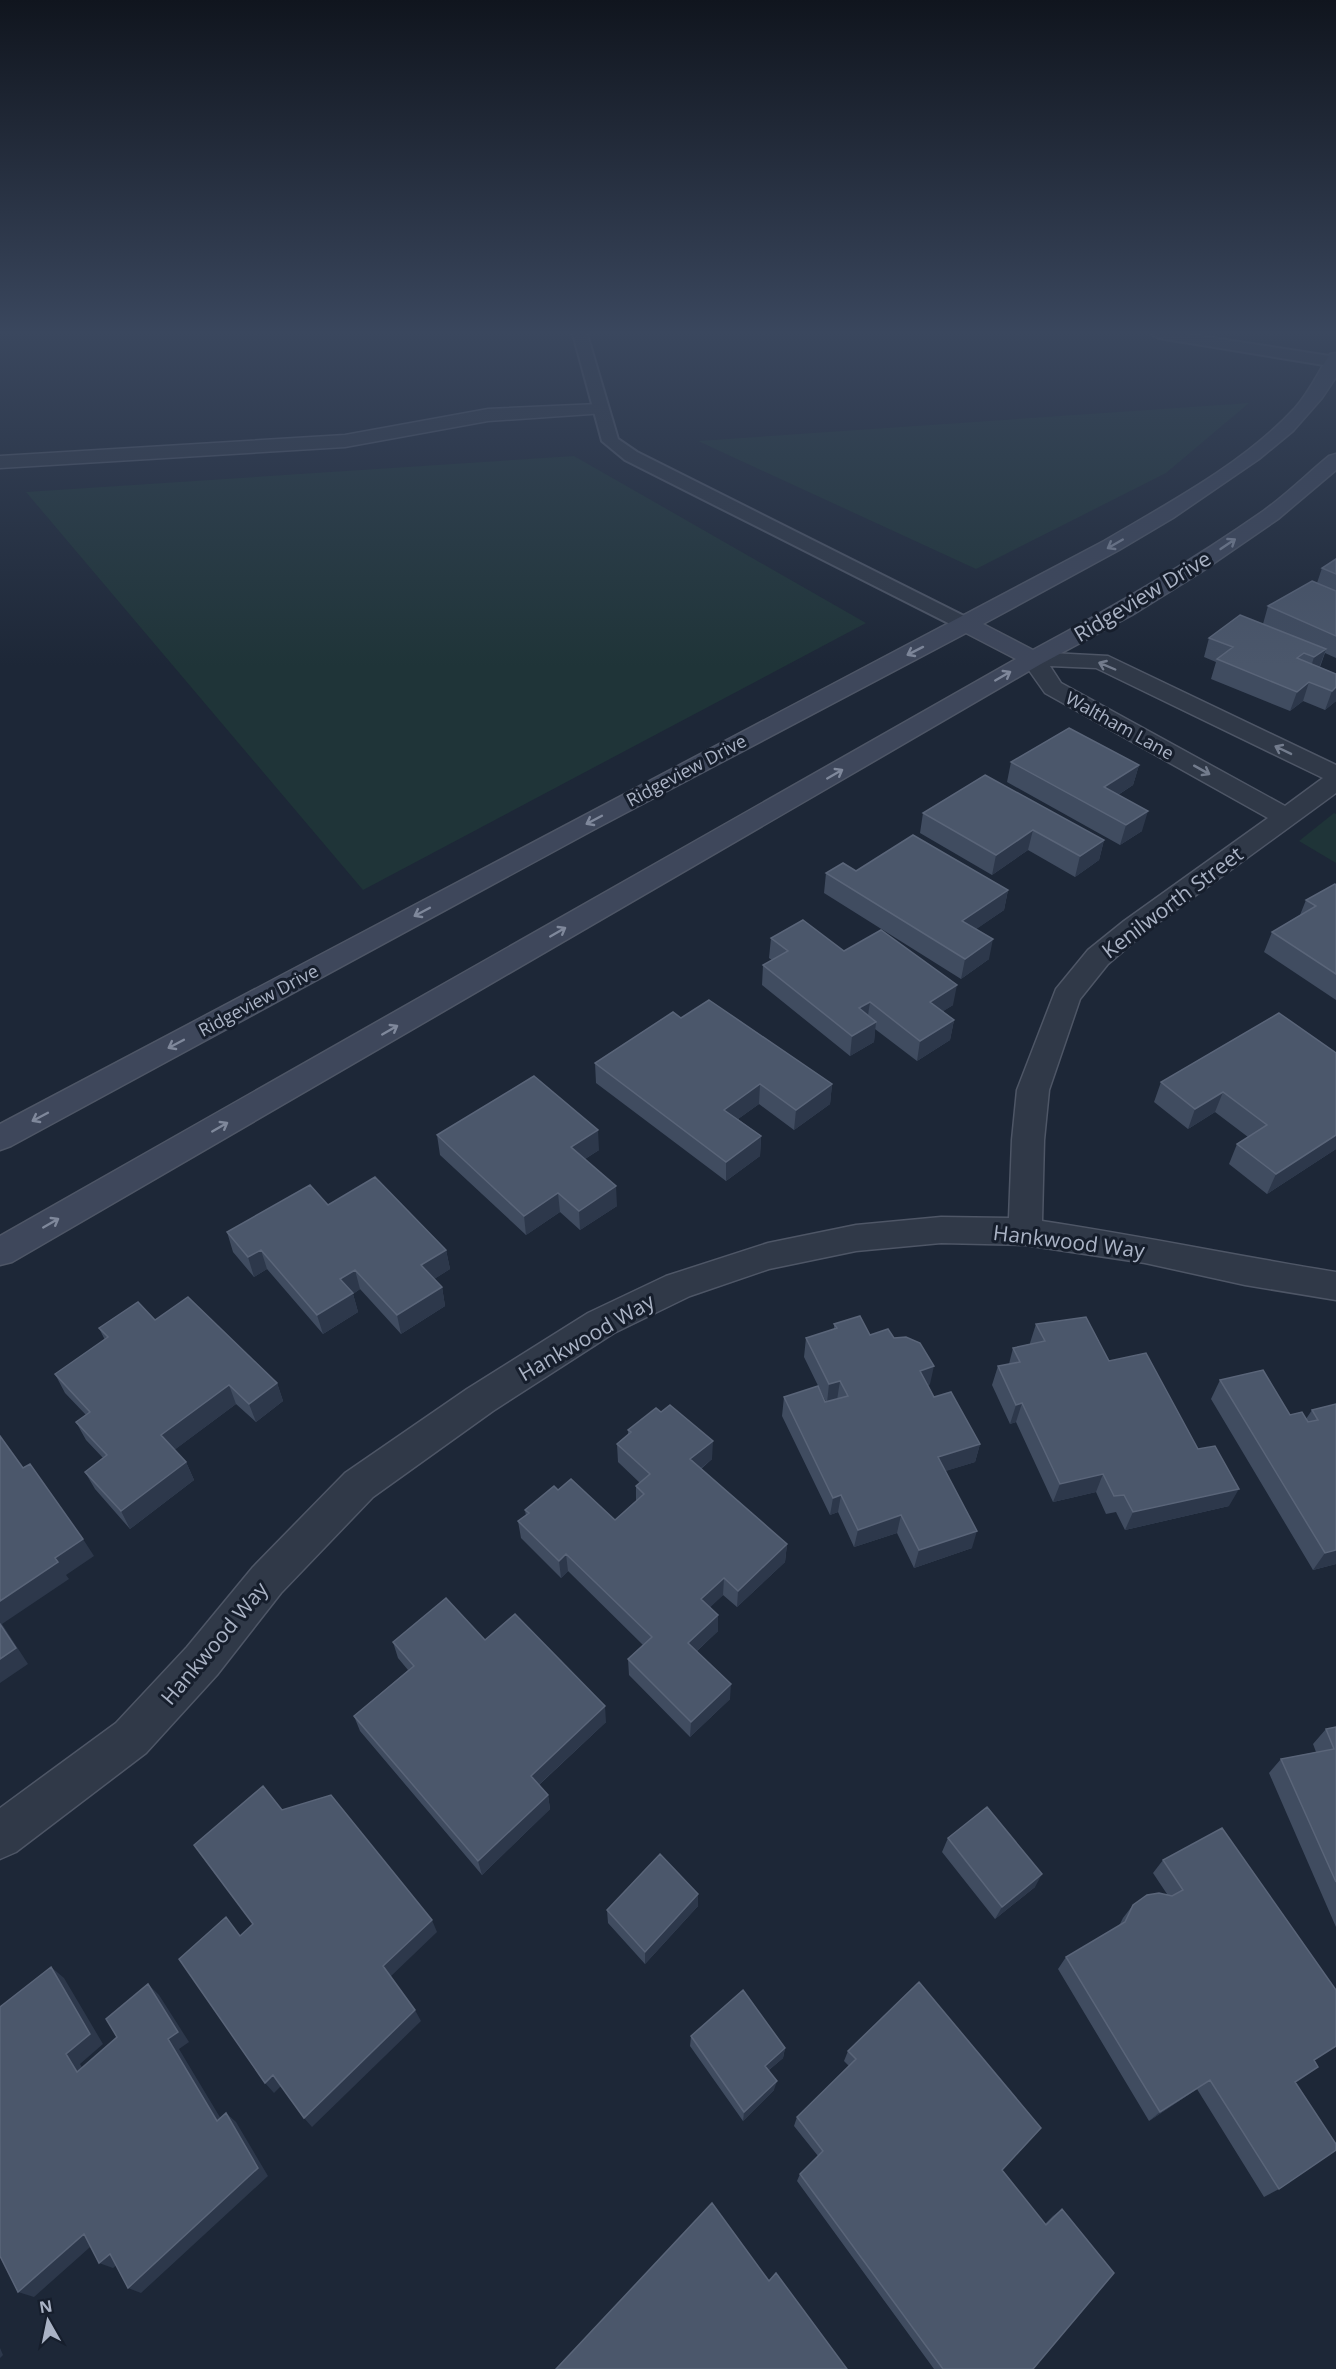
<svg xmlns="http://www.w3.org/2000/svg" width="1336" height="2369" font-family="'Open Sans',sans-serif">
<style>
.green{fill:#1f3438}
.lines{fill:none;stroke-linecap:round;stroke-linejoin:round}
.lane-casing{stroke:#4e5666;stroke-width:4}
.street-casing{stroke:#4e5666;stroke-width:3}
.secondary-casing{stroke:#4e5666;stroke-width:3}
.lane{fill:#303948;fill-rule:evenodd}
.street{fill:#303948;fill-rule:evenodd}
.secondary{fill:#3e475b;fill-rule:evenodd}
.wall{fill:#404c60}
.shaded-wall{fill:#2d384b}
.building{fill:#4b576b;stroke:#5a6579;stroke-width:1.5}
.oneway{stroke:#7f889b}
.oneway2{stroke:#737c8d}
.labels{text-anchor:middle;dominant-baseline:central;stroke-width:6;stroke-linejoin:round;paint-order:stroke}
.far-street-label{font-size:18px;fill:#aab3c5;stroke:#161e2c}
.street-label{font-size:21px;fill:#aab3c5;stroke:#161e2c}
</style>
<rect width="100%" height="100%" fill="#1d2737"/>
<path class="green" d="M1249 403 1166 473 976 569 698 441Z
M574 456 866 623 363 890 26 492Z
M1334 813 1336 814V863L1299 841Z"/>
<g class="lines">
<g class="lane-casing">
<path id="lane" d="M573 334H587L618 439 637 452 974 621 977 625 974 629H960L625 460 602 441Z
M1152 334H1187L1336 357V367L1159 338Z"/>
</g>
<g class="street-casing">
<path id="street" d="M599 404 605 405 608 409 605 413 488 421 345 447 0 468V456L345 435 488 409Z
M1033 652 1108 656 1336 765V793L1144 933 1108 964 1080 999 1049 1090 1044 1140 1042 1221C1141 1236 1238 1256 1336 1272V1300L1245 1285 1145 1263 1025 1245 941 1243 856 1251 769 1269 690 1296 614 1333 493 1411 373 1497 281 1593 217 1675 146 1753 16 1852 0 1859V1808L116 1723 187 1647 253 1567 345 1473 467 1389 588 1313 666 1276 768 1243 856 1225 941 1217 1009 1218 1012 1140 1017 1090 1056 989 1088 950 1124 921 1268 818 1045 693 1021 659 1025 654ZM1050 666 1096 668 1323 778 1285 806 1061 683Z"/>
</g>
<g class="secondary-casing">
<path id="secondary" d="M1336 353V377L1322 398 1293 431 1259 459 1173 518 1119 550 983 624 1033 650C1112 608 1189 563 1262 512 1286 495 1307 474 1329 456L1336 454V470L1278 519 1201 572 1132 615 1041 664 12 1262 0 1265V1236L1016 659 966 633 593 830 11 1146 0 1150V1124L1104 541C1170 502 1243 464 1295 408 1310 391 1318 372 1330 354Z"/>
</g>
<use href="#lane" class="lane"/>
<use href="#street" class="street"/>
<use href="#secondary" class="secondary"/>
</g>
<path class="wall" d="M1336 559V658L1325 653 1320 667 1336 674V701L1325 710 1303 701 1290 711 1211 679 1216 662 1204 657 1209 638 1263 624 1268 606 1317 583 1322 568Z
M1011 762 1139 765 1133 785 1118 795 1142 831 1120 845 1007 782Z
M923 813 1104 840 1099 860 1075 877 1028 850 992 875 920 833Z
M856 871 1008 890 1004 910 976 929 989 959 961 979 824 893 826 873Z
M1336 885V1000L1264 952 1272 932 1300 915 1306 900Z
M771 938 844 951 953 1005 943 1011 954 1020 950 1040 917 1061 875 1029 874 1042 850 1056 762 985 763 965 772 960 769 958Z
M681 1018 832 1084 830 1104 794 1130 759 1104 738 1119 761 1136 760 1156 726 1181 596 1083 595 1063Z
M1336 1053V1149L1267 1194 1229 1164 1237 1144 1248 1137 1215 1112 1188 1129 1154 1102 1161 1082Z
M437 1135 599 1150 585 1159 617 1206 580 1230 560 1212 526 1235 440 1155Z
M328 1205 446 1250 450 1269 434 1279 442 1287 445 1306 401 1334 360 1289 353 1294 358 1312 323 1334 267 1269 254 1277 233 1252 227 1232Z
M155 1320 277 1383 283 1401 256 1422 236 1404 174 1450 186 1462 194 1480 130 1529 95 1489 85 1472 103 1458 86 1440 76 1422 86 1415 65 1393 55 1374 105 1340 99 1328Z
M834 1324 870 1335 894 1338 930 1384 928 1385 934 1397 980 1444 975 1462 945 1471 972 1548 914 1568 897 1533 854 1547 838 1512 830 1515 782 1416 784 1397 826 1402 804 1357 806 1338 834 1330Z
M1036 1324 1109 1361 1229 1506 1125 1530 1116 1512 1106 1514 1096 1492 1053 1502 1016 1422 1010 1424 992 1385 998 1366 1009 1364 1013 1348 1030 1344V1343Z
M1220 1380 1290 1415 1306 1419 1312 1410 1336 1404V1564L1313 1570 1211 1399Z
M628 1430 712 1459 701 1469 787 1544 785 1562 737 1607 723 1595 710 1607 718 1631 697 1651 730 1699 690 1737 629 1675 628 1659 643 1645 568 1571 561 1578 521 1538 518 1521 526 1516 525 1510 558 1490 615 1520 636 1501V1486L640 1483 618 1462 617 1444 628 1435Z
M485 1640 606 1722 539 1785 548 1795 550 1809 482 1875 360 1731 354 1716 408 1670 398 1658 393 1642Z
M1336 1727V1927L1269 1773 1281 1759 1316 1752 1313 1744 1326 1729Z
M948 1838 1035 1887 995 1919 942 1852Z
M1163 1860 1315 2060 1295 2082 1279 2189 1264 2197 1197 2089 1149 2121 1058 1969 1066 1957 1119 1926 1123 1918 1133 1905 1167 1894 1153 1873Z
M698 1906 645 1964 608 1923 607 1910Z
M691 2036 785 2048 783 2058 769 2070 774 2090 743 2121 690 2046Z
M848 2051 1002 2170 1045 2224 1053 2216 1062 2209 1033 2369H934L797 2181 800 2174 818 2156 794 2126 797 2117 849 2066 844 2061Z"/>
<path class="shaded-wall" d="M1326 649 1319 668 1308 677 1314 657Z
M1309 682 1303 701 1290 711 1297 692Z
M1336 687V701L1325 710 1332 691Z
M1139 765 1133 785 1099 807 1104 787Z
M1148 811 1142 831 1120 845 1126 825Z
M1033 830 1028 850 992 875 996 855Z
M1104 840 1099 860 1075 877 1080 856Z
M1008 890 1004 910 959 941 962 921Z
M993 939 989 959 961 979 965 959Z
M957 985 953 1005 926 1022 930 1002Z
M870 1002 867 1022 859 1008Z
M954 1020 950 1040 917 1061 920 1041Z
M876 1022 874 1042 850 1056 852 1036Z
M760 1084 759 1104 724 1129V1110Z
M832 1084 830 1104 794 1130 796 1110Z
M1223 1092 1215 1112 1188 1129 1195 1109Z
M598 1130 599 1150 572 1167 571 1147Z
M1336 1135V1149L1267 1194 1276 1174Z
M761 1136 760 1156 726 1181V1162Z
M616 1186 617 1206 580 1230 579 1211Z
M558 1193 560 1212 526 1235 524 1216Z
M261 1250 267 1269 254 1277 248 1257Z
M446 1250 450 1269 425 1285 421 1265Z
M355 1270 360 1289 353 1294 358 1312 323 1334 317 1315 340 1279Z
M442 1287 445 1306 401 1334 397 1315Z
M934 1366 930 1384 915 1389 920 1371Z
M840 1381 837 1400 827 1403 829 1384Z
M277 1383 283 1401 256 1422 249 1404Z
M229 1385 236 1404 169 1454 161 1435Z
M1022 1403 1016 1422 1010 1424 1016 1405Z
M713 1441 712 1459 690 1477V1459Z
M980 1444 975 1462 933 1475 938 1457Z
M186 1462 194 1480 130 1529 121 1511Z
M1103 1474 1096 1492 1053 1502 1060 1484Z
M1239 1489 1229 1506 1125 1530 1133 1512Z
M841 1495 838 1512 830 1515 833 1498Z
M901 1515 897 1533 854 1547 858 1530Z
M977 1531 972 1548 914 1568 919 1550Z
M83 1539 94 1556 66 1575 69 1579 2 1624 28 1664 0 1683V1601L55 1558Z
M787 1544 785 1562 737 1607 738 1591Z
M1336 1550V1564L1313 1570 1325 1553Z
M566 1554 568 1571 561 1578 559 1561Z
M724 1578 723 1595 701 1616V1599Z
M718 1615V1631L688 1659V1643Z
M731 1684 730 1699 690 1737 691 1722Z
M605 1706 606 1722 533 1790 531 1776Z
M548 1795 550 1809 482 1875 478 1861Z
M1042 1874 1035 1887 995 1919 1002 1907Z
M698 1894V1906L645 1964V1952Z
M432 1920 437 1932 389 1978 383 1966Z
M51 1967 64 1978 103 2044 80 2064 90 2081 77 2072 66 2054Z
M148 1984 159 1995 189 2042 179 2049 227 2129 217 2121 168 2039Z
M415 2010 421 2021 312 2127 304 2118Z
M785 2048 783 2058 763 2075 765 2066Z
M273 2075 282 2085 274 2093 265 2083Z
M1210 2080 1197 2089 1149 2121 1160 2112Z
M777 2081 774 2090 743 2121 744 2112Z
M226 2113 236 2122 268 2176 141 2293 128 2288Z
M84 2234 98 2240 34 2297 18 2292Z
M110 2254 123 2260 113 2268 99 2263Z
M0 2348 3 2355 0 2358Z"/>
<path class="building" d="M1336 559V574L1322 568Z
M1312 581 1336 591V636L1268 606Z
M1240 615 1326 649 1314 657 1304 653 1297 658 1336 674V687L1332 691 1309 682 1297 692 1217 659 1233 647 1209 638Z
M1069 728 1139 765 1104 787 1148 811 1126 825 1011 762Z
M985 775 1104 840 1080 856 1033 830 996 855 923 813Z
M913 835 1008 890 962 921 993 939 965 959 826 873 843 863 856 871Z
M1335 884 1336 885V974L1272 932 1316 906 1306 900Z
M803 920 844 951 881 930 957 985 930 1002 954 1020 920 1041 870 1002 859 1008 876 1022 852 1036 763 965 788 951 771 938Z
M709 1000 832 1084 796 1110 760 1084 724 1110 761 1136 726 1162 595 1063 673 1012 681 1018Z
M1279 1013 1336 1053V1135L1276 1174 1237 1144 1267 1125 1223 1092 1195 1109 1161 1082Z
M534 1076 598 1130 571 1147 616 1186 579 1211 558 1193 524 1216 437 1135Z
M375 1177 446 1250 421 1265 442 1287 397 1315 355 1270 340 1279 353 1293 317 1315 261 1250 248 1257 227 1232 310 1185 328 1205Z
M188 1297 277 1383 249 1404 229 1385 161 1435 186 1462 121 1511 85 1472 107 1455 76 1422 90 1412 55 1374 108 1337 99 1328 138 1302 155 1320Z
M860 1316 870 1335 888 1329 894 1338 906 1337 920 1343 934 1366 920 1371 934 1397 951 1392 980 1444 938 1457 977 1531 919 1550 901 1515 858 1530 841 1495 833 1498 784 1397 818 1386 825 1402 848 1396 840 1381 829 1384 806 1338 837 1328 834 1324Z
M1086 1317 1109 1361 1146 1353 1198 1449 1215 1446 1239 1489 1133 1512 1124 1495 1114 1496 1103 1474 1060 1484 1022 1403 1016 1405 998 1366 1020 1362 1013 1348 1045 1341 1036 1324Z
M1263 1370 1290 1415 1302 1412 1308 1422 1318 1420 1312 1410 1336 1404V1550L1325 1553 1220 1380Z
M670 1405 713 1441 690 1459 787 1544 738 1591 724 1578 701 1599 718 1615 688 1643 731 1684 691 1722 628 1659 652 1637 566 1554 559 1561 518 1521 529 1513 525 1510 554 1486 558 1490 571 1479 615 1520 644 1494 636 1486 650 1474 617 1444 631 1432 628 1430 656 1408 661 1412Z
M0 1436 23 1468 30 1464 83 1539 55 1558 58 1562 0 1601Z
M446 1598 485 1640 515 1614 605 1706 531 1776 548 1795 478 1861 354 1716 414 1666 393 1642Z
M0 1624 16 1648 0 1659Z
M1336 1727V1882L1281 1759 1334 1749 1326 1729Z
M263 1786 282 1810 331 1795 432 1920 383 1966 415 2010 304 2118 273 2075 265 2083 179 1959 226 1917 240 1936 253 1924 194 1845Z
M987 1807 1042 1874 1002 1907 948 1838Z
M1222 1828 1336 1990V2046L1314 2060 1318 2067 1295 2082 1336 2144V2150L1279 2189 1210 2080 1160 2112 1066 1957 1125 1922 1133 1905 1147 1895 1159 1893 1172 1896 1183 1890 1163 1860Z
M660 1854 698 1894 645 1952 607 1910Z
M51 1967 90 2034 66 2054 77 2072 117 2037 106 2019 148 1984 178 2032 168 2039 217 2121 226 2113 258 2168 128 2288 110 2254 99 2263 84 2234 18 2292 0 2256V2007Z
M919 1982 1041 2128 1002 2170 1046 2225 1062 2209 1114 2273 1033 2369H943L800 2174 823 2151 797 2117 856 2059 848 2051Z
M743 1990 785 2048 765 2066 777 2081 744 2112 691 2036Z
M712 2203 769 2281 776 2273 847 2369H556Z"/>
<defs><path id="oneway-shaft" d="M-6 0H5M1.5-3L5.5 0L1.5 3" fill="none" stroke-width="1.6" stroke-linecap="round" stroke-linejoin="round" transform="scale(1.5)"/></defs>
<g class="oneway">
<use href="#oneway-shaft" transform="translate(1115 544) rotate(150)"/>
<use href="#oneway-shaft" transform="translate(1228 544) rotate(-34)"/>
<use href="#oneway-shaft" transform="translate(915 651) rotate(153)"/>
<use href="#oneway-shaft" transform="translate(1003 676) rotate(-30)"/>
<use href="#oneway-shaft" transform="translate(835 774) rotate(-30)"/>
<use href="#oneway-shaft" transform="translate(594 820) rotate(152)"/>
<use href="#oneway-shaft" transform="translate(422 912) rotate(152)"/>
<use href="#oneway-shaft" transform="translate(558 932) rotate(-30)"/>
<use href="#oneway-shaft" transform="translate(390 1030) rotate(-30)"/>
<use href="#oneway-shaft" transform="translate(176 1044) rotate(152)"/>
<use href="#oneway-shaft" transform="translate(40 1117) rotate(152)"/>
<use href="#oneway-shaft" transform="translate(220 1127) rotate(-30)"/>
<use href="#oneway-shaft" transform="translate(51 1223) rotate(-30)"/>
</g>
<g class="oneway2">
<use href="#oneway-shaft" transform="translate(1107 666) rotate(-157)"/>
<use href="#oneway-shaft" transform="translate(1283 750) rotate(-154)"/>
<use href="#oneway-shaft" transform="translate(1202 770) rotate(29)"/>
</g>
<linearGradient id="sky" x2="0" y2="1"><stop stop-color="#10151e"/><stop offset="0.5" stop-color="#3a475e"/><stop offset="1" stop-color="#3a475e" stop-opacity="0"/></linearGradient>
<rect width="1336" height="666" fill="url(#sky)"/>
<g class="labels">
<g class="far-street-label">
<text transform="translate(1120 725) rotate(29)">Waltham Lane</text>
<text transform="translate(686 770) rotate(-28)">Ridgeview Drive</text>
<text transform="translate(258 1000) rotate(-28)">Ridgeview Drive</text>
</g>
<g class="street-label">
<text transform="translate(1142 596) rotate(-31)">Ridgeview Drive</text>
<text transform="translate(1172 902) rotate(-37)">Kenilworth Street</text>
<text transform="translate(1069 1241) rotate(7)">Hankwood Way</text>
<text transform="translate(586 1337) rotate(-30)">Hankwood Way</text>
<text transform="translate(214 1643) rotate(-50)">Hankwood Way</text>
</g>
</g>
<g transform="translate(48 2321) rotate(351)" stroke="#161e2c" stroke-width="4.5" paint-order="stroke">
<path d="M0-4.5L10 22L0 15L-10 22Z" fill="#aab3c5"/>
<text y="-9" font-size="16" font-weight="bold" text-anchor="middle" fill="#aab3c5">N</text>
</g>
</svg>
